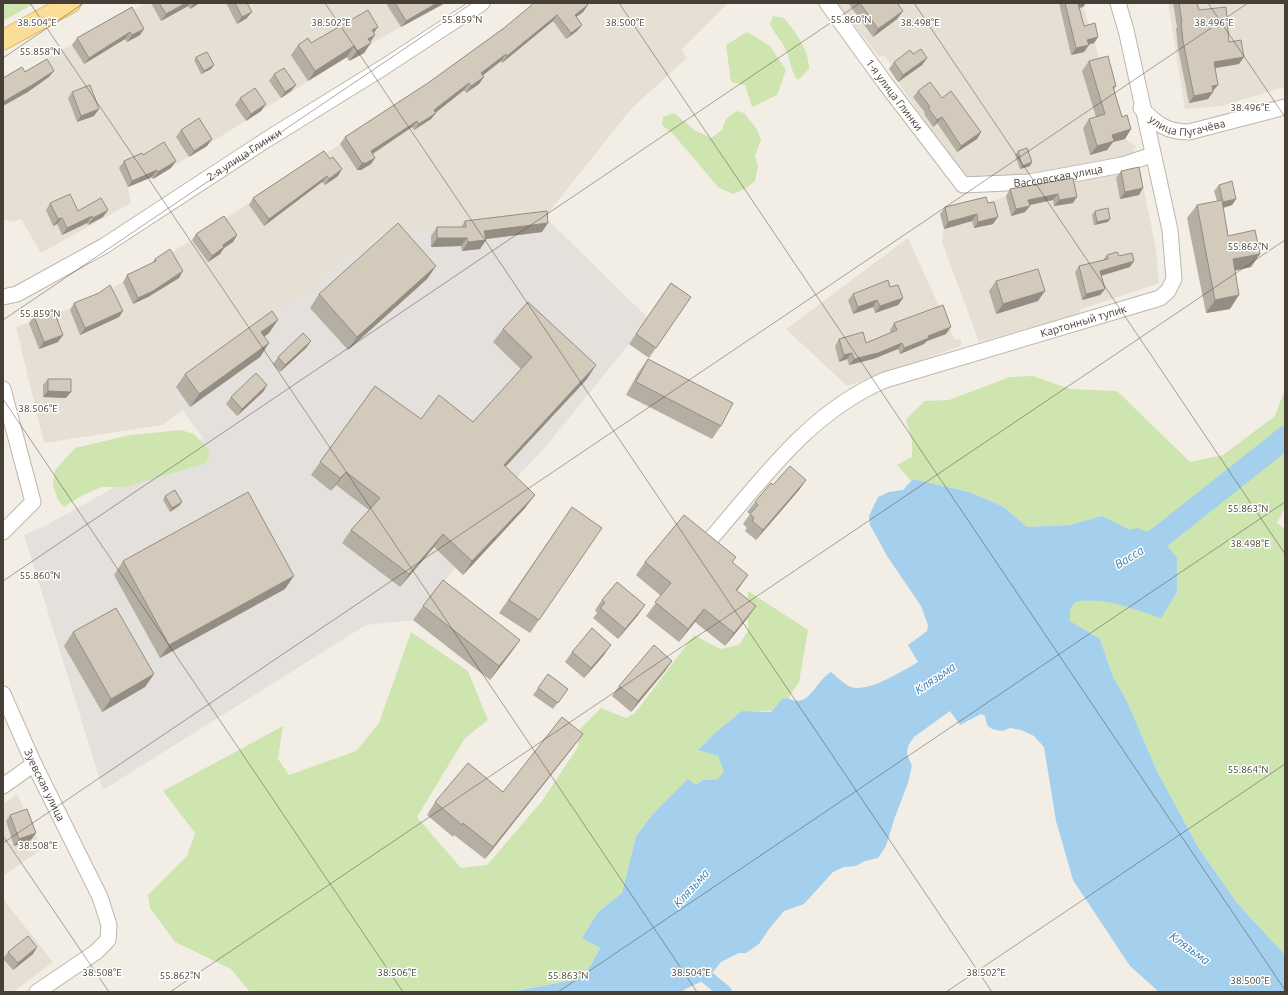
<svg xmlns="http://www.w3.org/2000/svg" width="1288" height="995" font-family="Ubuntu,sans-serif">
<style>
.residential{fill:#e6e0d4}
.industrial{fill:#e4e0db}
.green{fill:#cee5b0}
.water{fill:#a4d0ed}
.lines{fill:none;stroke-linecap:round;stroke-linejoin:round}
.canal{stroke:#a4d0ed;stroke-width:14}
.river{stroke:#a4d0ed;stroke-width:23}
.minor-casing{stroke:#bdb6a9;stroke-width:17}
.major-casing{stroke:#dfba67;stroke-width:21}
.minor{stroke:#fff;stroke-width:15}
.major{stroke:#fadd97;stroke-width:19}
.wall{fill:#b5aea2}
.shaded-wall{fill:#948d84}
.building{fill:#d3cabc;stroke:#948d84}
.ticks{fill:none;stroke:#453f35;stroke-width:1;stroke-opacity:0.45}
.labels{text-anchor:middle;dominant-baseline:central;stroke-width:3;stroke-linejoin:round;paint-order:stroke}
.street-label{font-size:11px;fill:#453f35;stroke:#fff}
.water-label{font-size:12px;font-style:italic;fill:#337aad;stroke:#fff}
.ticks-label{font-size:10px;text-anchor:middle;fill:#453f35;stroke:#fff;stroke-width:3;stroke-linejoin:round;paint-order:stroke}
</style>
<rect width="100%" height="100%" fill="#f2eee6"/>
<path class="residential" d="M146 3H444L361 49 364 53 349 61 347 57 153 179H146L128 187 131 203 41 253 21 219 11 222 3 219V83Z
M540 3H728L681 50 687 58 631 109 545 217 385 234 320 277 319 282 169 390 183 410 162 425 44 443 16 327 87 303 192 240 391 111Z
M837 3H1082L1125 139 1136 146 1130 157 1036 177 1033 172 1009 178 966 181 889 69 892 66 884 55 879 57Z
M1168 3H1285V87L1221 106 1185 109Z
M1139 166 1156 249 1159 283 1079 310 1080 314 979 342 942 242 944 229 940 214 982 204 1020 192Z
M908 238 954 339 961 340V346L847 386 786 329Z
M17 794 42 849 3 876V804Z
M3 899 53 962 13 992H3Z"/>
<path class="industrial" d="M545 217 647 317 629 344 547 445 444 556 455 568 413 620 366 625 103 790 24 535 43 527 203 438 168 390 319 282 320 277 385 234Z"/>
<path class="green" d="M3 3H35L3 21Z
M773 16 784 18C796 33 809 49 809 69L798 80C790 71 791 60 785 48 781 40 774 33 770 24Z
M747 32 770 46 786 70 777 95 752 107 745 85 731 82 726 45Z
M736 111 744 113 757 129 761 140 755 156 758 167 755 181 745 189 733 194 719 188 673 134 662 125 663 117 674 113 696 131 711 138 722 130 726 119Z
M1033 376 1070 389 1117 391 1190 462 1223 455 1275 416 1285 389V507L1277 523 1285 529V955L1237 903 1198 847 1157 771 1126 699 1113 677 1100 639 1070 621V610L1075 601 1087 599 1105 601 1130 531 1102 516 1069 525 1027 527 1004 507 969 492 913 479 911 481 897 465 912 457V442L906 419 925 401 949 400 1010 377Z
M181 430 194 434 210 451 209 458 204 464 124 487H102L83 495 64 507 58 500 53 486 55 470 75 448 130 435Z
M748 591 808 630 799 682 788 698 782 699 772 711H742L716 732 698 750 718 756 725 771 718 779 703 780 696 785 688 780 652 815 636 836 622 893 598 912 582 938 600 948 591 965 579 979 510 992H250L231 969 175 942 150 908 148 895 187 856 195 833 163 791 283 726 278 759 289 775 356 751 379 723 411 632 468 671 488 720 465 738 417 817 461 868 487 865 542 801 578 747 579 730 601 708 626 718 635 713 694 635 720 649 739 645 748 631Z"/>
<path class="water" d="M913 479 969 492 1004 507 1027 527 1069 525 1102 516 1130 530 1137 528 1160 537 1177 558V592L1161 618C1133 609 1104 596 1075 602L1070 610V621L1100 639 1113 677 1126 699 1157 771 1198 847 1237 903 1285 955V992H1159L1130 966 1073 880 1056 821 1044 747 1034 736 1021 730 1010 728 1002 731 992 729 987 725 985 716 981 714 960 725 950 711 914 737 908 746 907 754 912 766 908 783 895 817 886 846 878 858 865 861 856 866 844 867 833 872 804 904 784 911 769 929 759 944 746 953H739L721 962 708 978 680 992H510L579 979 591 965 600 948 582 938 598 912 622 893 636 836 652 815 688 779 696 785 703 780 718 779 724 771 718 756 698 750 716 732 742 711 771 712 782 699 788 698C809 710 815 681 831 672 837 677 844 684 851 687 868 693 904 670 918 662L908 645 927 631 928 625 921 606 887 556 870 525 869 516 878 497 889 492 903 490Z"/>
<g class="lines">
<path class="canal" d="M693 966 725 992"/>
<path class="river" d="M1134 553 1160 537 1285 438"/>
<g class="minor-casing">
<g id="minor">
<path id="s1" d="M827 3 885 83 963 185 1030 182 1122 165 1152 155"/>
<path id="s2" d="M1141 108C1156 124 1167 132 1189 132L1285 107"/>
<path id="s3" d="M3 297 17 294 104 246 266 140 384 67 482 3"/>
<path d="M3 389 33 502 3 532"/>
<path id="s4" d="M709 541C762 480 809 412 885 380L1160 298 1168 291 1174 279 1170 230 1126 30 1118 3"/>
<path id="s5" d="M3 694 34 764 100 897 109 925 108 940 96 952 37 992"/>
<path d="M3 786 34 764"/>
</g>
</g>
<g class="major-casing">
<path id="major" d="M3 40 71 3"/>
</g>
<use href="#minor" class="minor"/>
<use href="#major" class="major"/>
</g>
<path class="wall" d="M151 3H200L190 9 188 6 161 21Z
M226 3H247V18L237 24Z
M389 3H445L401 27 387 5Z
M848 3H897L903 11 897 19 873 37Z
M1059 3H1086L1083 7 1079 8 1084 26 1098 37 1094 43 1088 45 1084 52 1071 55Z
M1173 3H1197L1199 10 1244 57 1239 64 1215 68 1213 91 1208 99 1189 103 1178 48 1176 29 1177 27Z
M588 5 583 12 576 17 582 25 577 31 566 39 553 21 502 63 501 61 483 75 479 84 466 93 464 90 436 112 431 119 414 130 412 127 373 154 375 158 371 164 361 170H357L340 144 345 137 428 83 504 28Z
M132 7 140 35 127 42 125 39 84 64 72 45 77 38Z
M374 33 375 35 370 42 364 53 349 61 347 57 308 81 291 55 298 45 311 43Z
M913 54 927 58 922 65 898 82 889 69 894 62Z
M196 57 211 69 201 74 194 60Z
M1089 61 1116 86 1114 90 1122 117 1131 129 1125 139 1113 142 1107 150 1090 155 1083 128 1089 119 1096 117 1082 71Z
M274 74 296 85 291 91 281 98 269 81Z
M918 91 942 98 981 132 977 139 957 152 937 123 933 127 924 114 925 113 913 97Z
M72 92 94 116 77 122 68 98Z
M240 98 261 111 246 121 235 105Z
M181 130 212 139 207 146 189 157 176 137Z
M324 151 338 176 325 185 322 182 264 226 249 205 253 198Z
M1018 151 1030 166 1020 169 1015 155Z
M143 155 171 168 153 179 152 177 128 187 119 168 124 161Z
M1121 171 1139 195 1120 199 1116 178Z
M1073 178V203L1054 206 1053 200 1030 205 1025 212 1011 216 1006 196 1010 189Z
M1219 185 1236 199 1232 205 1223 208 1228 236 1251 267 1235 271 1230 309 1206 313 1187 218 1197 205 1217 201 1214 191Z
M986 197 993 224 974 228 972 221 944 229 940 214 945 207Z
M50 203 78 211 108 210 103 217 88 225 87 223 62 235 57 224 53 226 46 210Z
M1095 211 1108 222 1094 225 1092 215Z
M465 221 542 232 486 239V240L480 249 462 251 461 246 431 247V236L437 227H461Z
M196 234 237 235 233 242 224 248 220 254 208 262 192 240Z
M1107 255 1119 256 1130 267 1101 276 1105 289 1100 295 1082 300 1075 272 1079 266 1103 260Z
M155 259 179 278 148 297 133 304 123 282 127 275 152 263Z
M436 266 427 279 348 350 310 308 319 294Z
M996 281 1038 301 996 314 989 291Z
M671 283 691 297 649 358 629 344Z
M890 287 903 298 898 305 875 313 873 307 853 314 848 300 853 294Z
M74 303 123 311 119 317 80 335 70 310Z
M34 316 63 335 58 342 39 349 29 323Z
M894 323 946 334 927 341 924 344 900 354 898 349 873 359 849 365 847 359 839 362 835 346 839 339 866 343 891 333 890 330Z
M503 329 587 379 505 467 525 508 463 575 434 547 400 587 342 543 351 530 369 510 336 485 331 491 311 475 320 462 421 419 473 422 521 369 493 342Z
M269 333 264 337 269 343 260 357 190 407 176 387 185 374Z
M311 341 306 348 280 372 273 364 278 357Z
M648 359 721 426 712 439 626 395 638 373Z
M48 379 66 398 43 397V385Z
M267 385 263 392 237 416 226 404 231 397Z
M806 480 799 490 756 540 745 531 747 528 743 524 750 514 747 512 755 502 773 485Z
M165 496 180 505 170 512 163 500Z
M572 507 539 620 530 633 499 613Z
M123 561 285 589 160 658 114 575Z
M645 562H732L736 591 756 606 746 620 725 646 695 622 679 642 646 616 661 596 636 575Z
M602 600 638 615 618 639 593 618 597 613 595 610Z
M423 606 520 640 510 654 490 680 413 620Z
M73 632 154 674 145 687 102 712 64 646Z
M572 652 604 655 584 678 565 662Z
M672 661 665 671 631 712 612 696 619 686Z
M548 674 568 689 553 709 533 695Z
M574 746 485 859 454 835 453 837 427 815 435 802 503 792Z
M10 815 31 840 14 846 6 821Z
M37 947 33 954 13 970 3 959 8 952Z"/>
<path class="shaded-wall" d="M186 3H190L188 6 161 21 166 14Z
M194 3H200L190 9Z
M437 3H445L401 27 406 21Z
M1078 3H1086L1083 7 1073 9Z
M588 5 583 12 570 22 575 15Z
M903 11 897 19 873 37 878 29Z
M252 12 247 18 237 24 242 17Z
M557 15 553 21 502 63 507 56Z
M582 25 577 31 566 39 571 33Z
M378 27 371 37 375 35 368 45 361 49 372 30Z
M144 29 140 35 127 42 132 35Z
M130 32 125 39 84 64 89 58Z
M1098 37 1094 43 1082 46 1087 40Z
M371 43 364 53 349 61 357 51Z
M1089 45 1084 52 1071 55 1076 48Z
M354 46 347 57 308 81 315 71Z
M506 54 501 61 477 80 481 73Z
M1244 57 1239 64 1209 69 1214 62Z
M927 58 922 65 898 82 903 75Z
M214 65 211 69 201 74 204 71Z
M54 71 49 77 28 92 3 106V102Z
M484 77 479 84 466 93 471 86Z
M469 83 464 90 434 114 436 113 431 119 414 130 419 124 434 110Z
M296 85 291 91 281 98 285 92Z
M1218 85 1213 91 1212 86Z
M1213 92 1208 99 1189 103 1194 96Z
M266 104 261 111 246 121 251 114Z
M99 109 94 116 77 122 81 116Z
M942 117 937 123 933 127 937 120Z
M417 121 412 127 366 158 371 151Z
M1131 129 1125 139 1113 142 1107 150 1090 155 1097 146 1112 135Z
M981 132 977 139 957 152 961 146Z
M212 139 207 146 189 157 194 151Z
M375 158 371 164 361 170H357L362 163Z
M176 161 171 168 153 179 158 172Z
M1032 162 1030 166 1020 169 1022 166Z
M342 169 338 176 325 185 329 179Z
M157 170 152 177 128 187 132 181Z
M327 176 322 182 264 226 269 219Z
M1143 188 1139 195 1120 199 1125 192Z
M1058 194 1053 200 1024 206 1028 200Z
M1077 197 1073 203 1054 206 1059 200Z
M1236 199 1232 205 1219 209 1223 202Z
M1030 206 1025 212 1011 216 1016 209Z
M108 210 103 217 88 225 93 218Z
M977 214 972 221 944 229 948 222Z
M92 216 87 223 62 235 67 228Z
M998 217 993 224 974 228 978 222Z
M62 218 57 224 53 226 58 219Z
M1110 219 1108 222 1094 225 1097 222Z
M548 223 542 232 478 240 484 231Z
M237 235 233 242 224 248 220 254 208 262 212 256 223 245Z
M437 238H467L461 246 431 247Z
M486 240 480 249 462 251 468 242Z
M1260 254 1251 267 1223 273 1233 259Z
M1134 261 1130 267 1096 277 1100 271Z
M436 266 427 279 348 350 357 337Z
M183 271 179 278 148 297 133 304 138 298Z
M1105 289 1100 295 1082 300 1086 294Z
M1045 291 1038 301 996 314 1003 304Z
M1239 295 1230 309 1206 313 1215 300Z
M903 298 898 305 875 313 880 306Z
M877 300 873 307 853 314 858 307Z
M123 311 119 317 80 335 85 328Z
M278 320 269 333 252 346 261 332Z
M951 327 946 334 927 341 924 344 900 354 904 348 928 336Z
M63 335 58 342 39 349 44 342Z
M311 341 306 348 280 372 285 365Z
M269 343 260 357 190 407 199 394Z
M902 343 898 349 873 359 849 365 854 359Z
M852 353 847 359 839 362 844 355Z
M596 365 587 379 494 479 504 465Z
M267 385 263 392 237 416 242 409Z
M48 391 71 392 66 398 43 397Z
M346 472 336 485 331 491 340 478Z
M806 480 799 490 756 540 763 530Z
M535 495 525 508 463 575 472 561Z
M182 502 180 505 170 512 172 508Z
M443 534 434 547 400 587 409 574Z
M748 575 739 588 726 603 736 590Z
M294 576 285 589 160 658 169 645Z
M645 605 638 615 618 639 625 629Z
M756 606 746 620 725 646 734 633Z
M704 609 695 622 679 642 688 629Z
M520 640 510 654 490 680 499 666Z
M611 645 604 655 584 678 591 668Z
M672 661 665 671 631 712 638 701Z
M154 674 145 687 102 712 111 699Z
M583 734 574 746 485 859 493 847Z
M36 833 31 840 14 846 19 839Z
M37 947 33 954 13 970 18 963Z"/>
<path class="building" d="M159 3H186L166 14Z
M235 3H247L252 12 242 17Z
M395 3H437L406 21Z
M534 3H586L588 5 575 15 582 25 571 33 557 15 507 56 506 54 481 73 484 77 471 86 469 83 434 110 436 113 419 124 417 121 371 151 375 158 366 163H362L345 137 428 83 504 28Z
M860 3H897L903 11 878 29Z
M1065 3H1078L1084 26 1095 23 1098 37 1087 40 1089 45 1076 48Z
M1179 3H1197L1199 10 1226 7 1229 42 1241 40 1244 57 1214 62 1218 85 1212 86 1213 92 1194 96 1183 41 1181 22H1182Z
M132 7 144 29 132 35 130 32 89 58 77 38Z
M368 10 378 27 372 30 375 35 368 39 371 43 357 51 354 46 315 71 298 45 308 38 311 43Z
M921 49 927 58 903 75 894 62 910 50 913 54Z
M207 52 214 65 204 71 196 57Z
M1108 56 1116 86 1113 87 1122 117 1127 115 1131 129 1112 135 1114 141 1097 146 1089 119 1105 114 1089 61Z
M47 59 54 71 32 85 3 102V78L22 67 25 72Z
M284 68 296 85 285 92 274 74Z
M930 82 942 98 951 91 981 132 961 146 942 117 937 120 928 108 930 107 918 91Z
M90 85 99 109 81 116 72 92Z
M255 88 266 104 251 114 240 98Z
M199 118 212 139 194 151 181 130Z
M164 142 176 161 158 172 157 170 132 181 124 161 142 153 143 155Z
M1027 148 1032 162 1022 166 1018 151Z
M324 151 330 159 333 157 342 169 329 179 327 176 269 219 253 198Z
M1139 167 1143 188 1125 192 1121 171Z
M1073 178 1077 197 1059 200 1058 194 1028 200 1030 206 1016 209 1010 189Z
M1232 181 1236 199 1223 202 1219 185Z
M70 194 78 211 101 198 108 210 93 218 92 216 67 228 62 218 58 219 50 203Z
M986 197 988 203 994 202 998 217 978 222 977 214 948 222 945 207Z
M1222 200 1228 236 1255 230 1260 254 1233 259 1239 295 1215 300 1197 205Z
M1108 208 1110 219 1097 222 1095 211Z
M547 211 548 223 484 231 486 240 468 242 467 238H437V227H466L465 221Z
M224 216 237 235 223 245 224 247 212 256 196 234Z
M398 223 436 266 357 337 319 294Z
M170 249 183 271 153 291 138 298 127 275 156 261 155 259Z
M1117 252 1119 256 1132 253 1134 261 1100 271 1105 289 1086 294 1079 266 1108 259 1107 255Z
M1038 269 1045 291 1003 304 996 281Z
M888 280 890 287 898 285 903 298 880 306 877 300 858 307 853 294Z
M671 283 691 297 656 348 636 334Z
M110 285 123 311 85 328 74 303 99 293Z
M528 302 596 365 504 465 535 495 472 561 443 534 409 574 351 530 380 498 346 472 340 478 320 462 375 386 421 419 439 395 473 422 532 357 503 329Z
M943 305 951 327 928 336 929 338 904 348 902 343 878 353 854 359 852 353 844 355 839 339 863 332 866 343 897 330 894 323Z
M53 309 63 335 44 342 34 316Z
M272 311 278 320 261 332 269 343 199 394 185 374Z
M303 333 311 341 285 365 278 357Z
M648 359 733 403 721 426 636 382Z
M256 373 267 385 242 409 231 397Z
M48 379H71V392L48 391Z
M790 466 806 480 763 530 752 521 754 518 750 514 758 505 755 502 771 483 773 485Z
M175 490 182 502 172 508 165 496Z
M248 492 294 576 169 645 123 561Z
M572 507 602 528 539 620 509 600Z
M684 515 736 557 732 562 748 575 736 590 756 606 734 633 704 609 688 629 655 602 671 583 645 562Z
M443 580 520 640 499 666 423 606Z
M617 582 645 605 625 629 600 608 605 603 602 600Z
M116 608 154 674 111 699 73 632Z
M592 628 611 645 591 668 572 652Z
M654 645 672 661 638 701 619 686Z
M548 674 568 689 558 703 538 688Z
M562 717 583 734 493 847 463 823 462 825 435 802 468 763 503 792Z
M27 809 36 833 19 839 10 815Z
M28 936 37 947 18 963 8 952Z"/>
<path class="ticks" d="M30 3 697 992M325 3 992 992M619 3 1285 990M914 3 1285 554M1208 3 1285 117M3 58 84 3M3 320 472 3M3 399 403 992M3 581 860 3M3 836 109 992M3 843 1248 3M170 992 1285 240M558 992 1285 502M946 992 1285 764"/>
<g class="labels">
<g class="street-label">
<text stroke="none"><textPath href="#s1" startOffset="114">1-я улица Глинки</textPath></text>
<text stroke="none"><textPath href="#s2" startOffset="53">улица Пугачёва</textPath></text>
<text stroke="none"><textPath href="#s3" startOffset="281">2-я улица Глинки</textPath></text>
<text stroke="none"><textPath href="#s1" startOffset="323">Вассовская улица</textPath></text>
<text stroke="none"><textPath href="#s4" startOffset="448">Картонный тупик</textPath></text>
<text stroke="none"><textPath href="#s5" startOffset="100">Зуевская улица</textPath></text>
</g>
<g class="water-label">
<text transform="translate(1129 557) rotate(-32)">Васса</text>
<text transform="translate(935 678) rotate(-34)">Клязьма</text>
<text transform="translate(691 888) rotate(-48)">Клязьма</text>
<text transform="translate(1190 948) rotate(36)">Клязьма</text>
</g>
</g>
<g class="ticks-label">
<text x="462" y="23">55.859°N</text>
<text x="851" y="23">55.860°N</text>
<text x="37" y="26">38.504°E</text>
<text x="625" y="26">38.500°E</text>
<text x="920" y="26">38.498°E</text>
<text x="1214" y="26">38.496°E</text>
<text x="331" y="26">38.502°E</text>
<text x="40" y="55">55.858°N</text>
<text x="1250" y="111">38.496°E</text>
<text x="1248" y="250">55.862°N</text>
<text x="40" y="317">55.859°N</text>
<text x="38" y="412">38.506°E</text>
<text x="1248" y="512">55.863°N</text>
<text x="1250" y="547">38.498°E</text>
<text x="40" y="579">55.860°N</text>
<text x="1248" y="773">55.864°N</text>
<text x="38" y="849">38.508°E</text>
<text x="102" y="976">38.508°E</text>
<text x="397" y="976">38.506°E</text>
<text x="691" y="976">38.504°E</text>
<text x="986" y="976">38.502°E</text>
<text x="180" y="979">55.862°N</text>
<text x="568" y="979">55.863°N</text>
<text x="1250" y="984">38.500°E</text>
</g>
<rect width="1288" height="995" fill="none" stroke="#453f35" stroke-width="8"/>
</svg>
